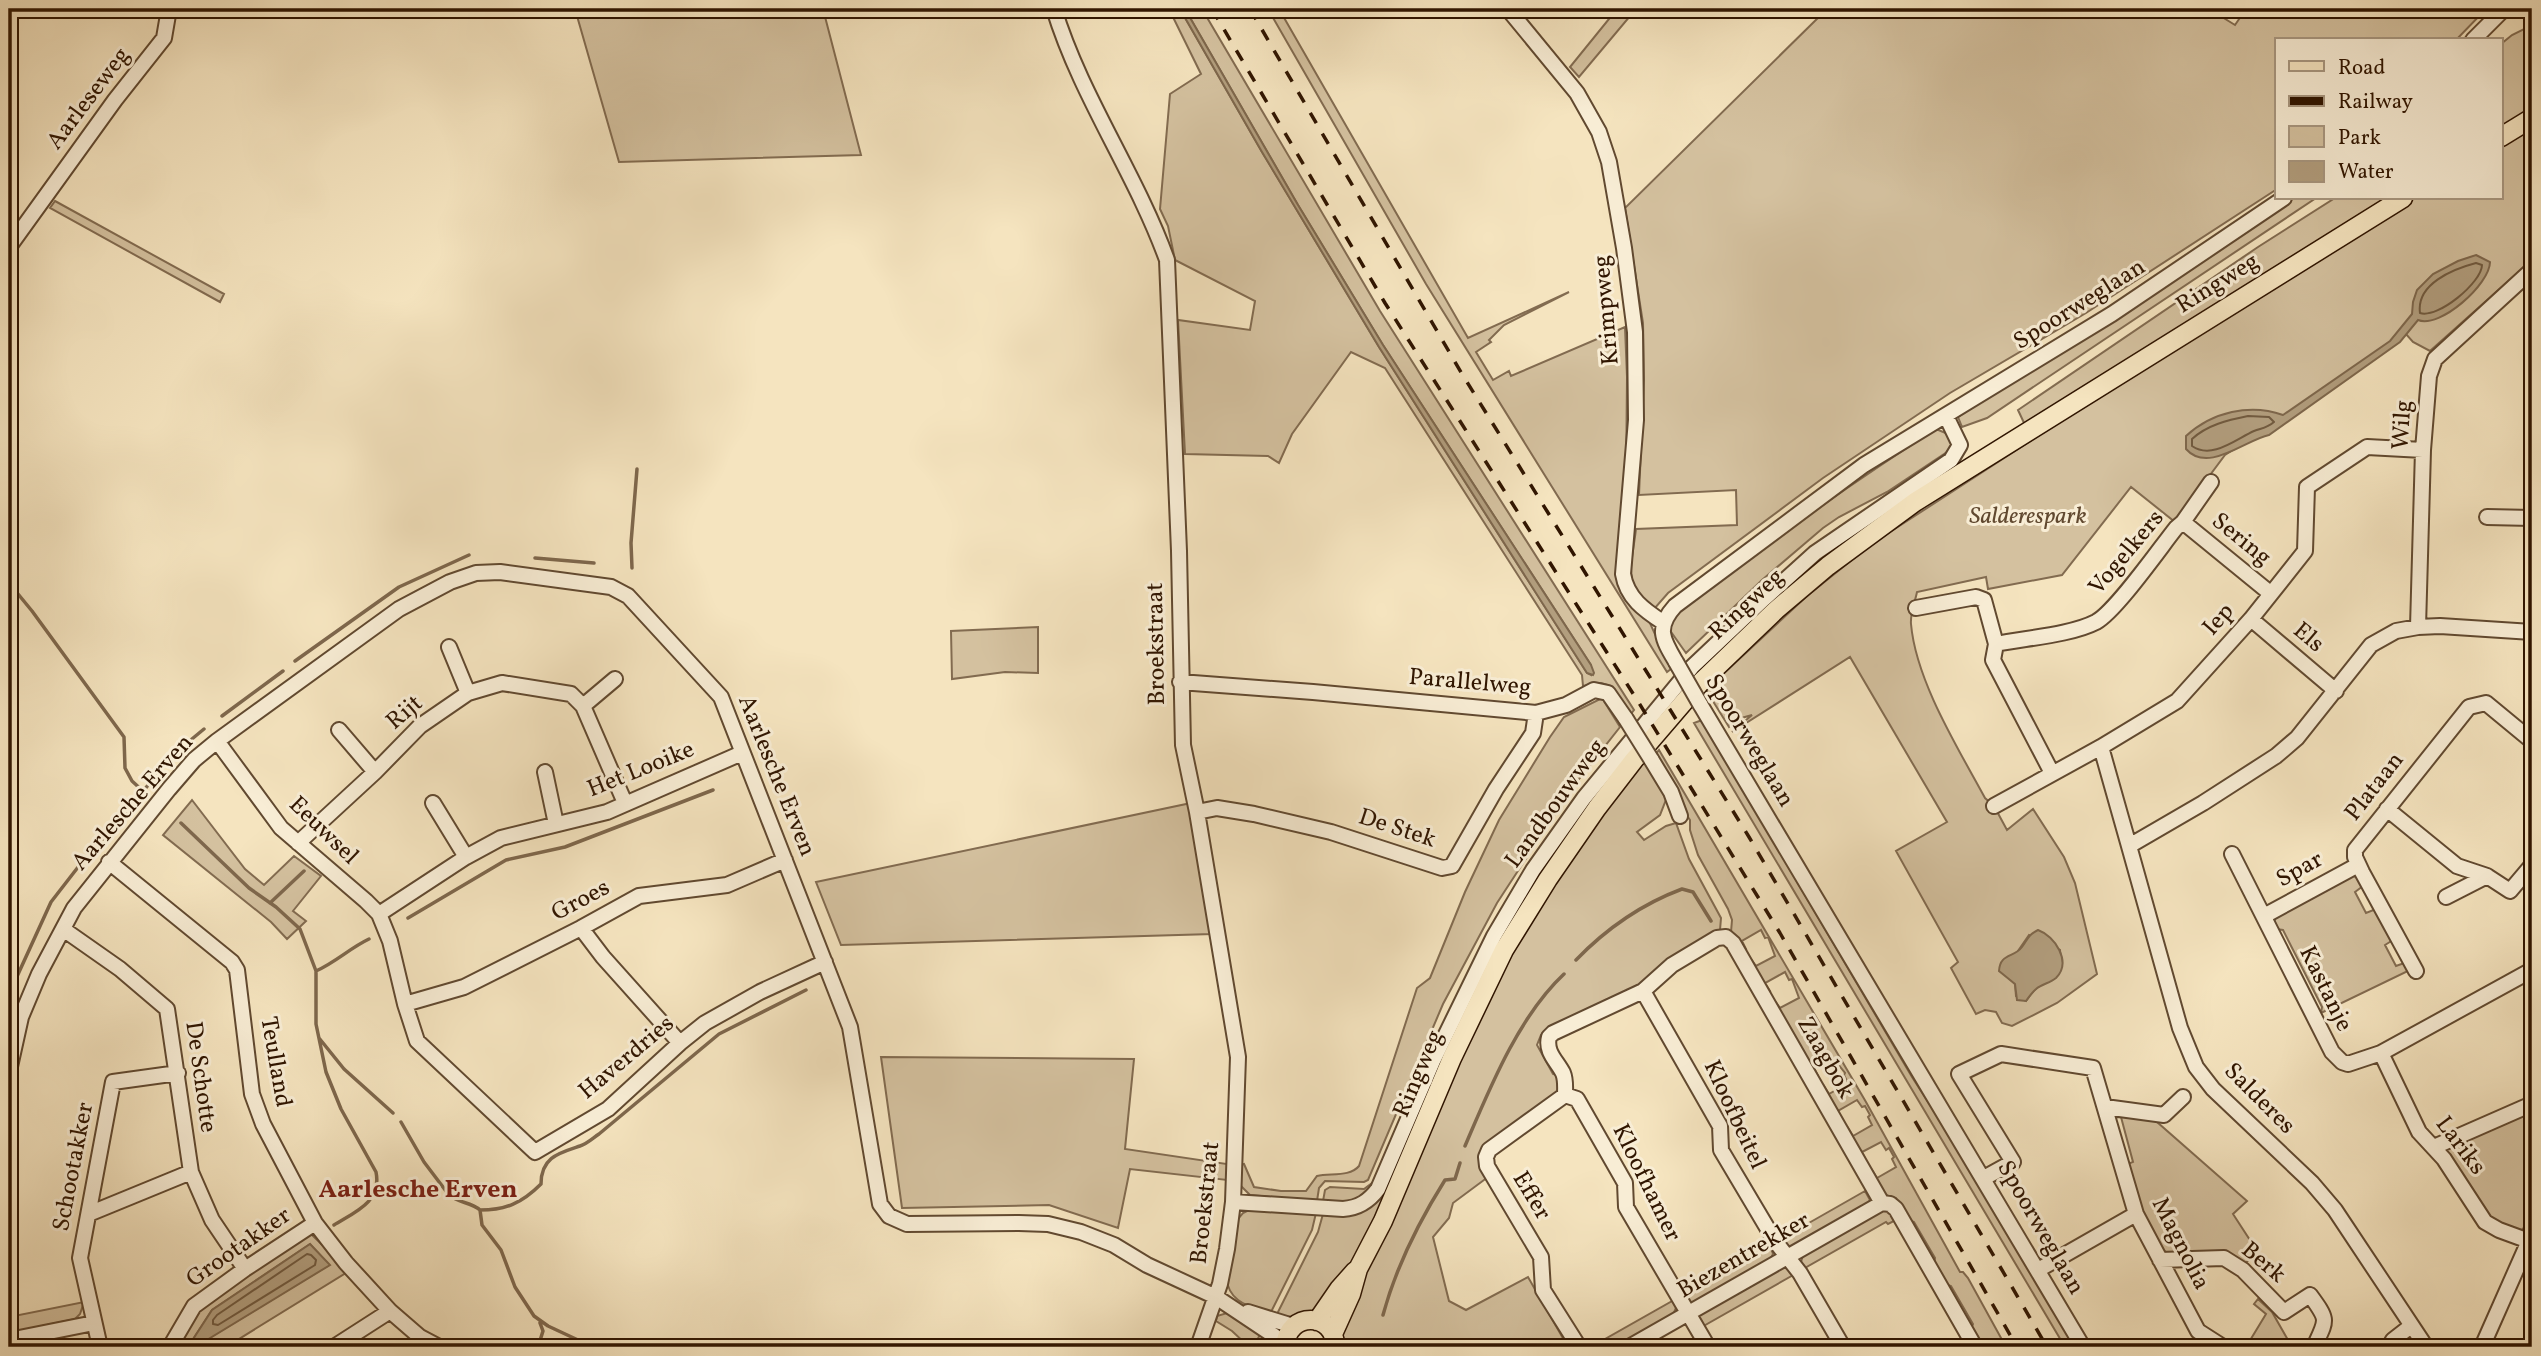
<svg xmlns="http://www.w3.org/2000/svg" width="2541" height="1356" font-family="Vollkorn,serif">
<style>
.green{fill:#d4c19f;stroke:#826b50;stroke-width:2;fill-rule:evenodd}
.water{fill:#b29e7e;stroke:#7e674c;stroke-width:2}
.lines{fill:none;stroke-linecap:round;stroke-linejoin:round}
.shore{stroke:#715a3f;stroke-width:2}
.stream{stroke:#7e674c;stroke-width:3.5}
.minor-casing{stroke:#614930;stroke-width:18}
.major-casing{stroke:#301500;stroke-width:21}
.minor{stroke:#f8edd5;stroke-width:14}
.major{stroke:#f5e4bf;stroke-width:18}
.rail{stroke:#301500;stroke-width:3.5;stroke-dasharray:12 12;stroke-linecap:butt}
.minor-bridge-casing{stroke:#614930;stroke-width:18;stroke-linecap:butt}
.minor-bridge{stroke:#f8edd5;stroke-width:14}
.labels{text-anchor:middle;dominant-baseline:central;stroke-width:6;stroke-linejoin:round;paint-order:stroke}
.street-label{font-size:24px;fill:#301500;stroke:#f8edd5}
.park-label{font-size:24px;font-style:italic;fill:#614930;stroke:#f8edd5}
.neighbourhood-label{font-size:26px;font-weight:bold;fill:#7a1f14;stroke:#f8edd5}
</style>
<rect width="100%" height="100%" fill="#f5e4bf"/>
<filter id="stains"><feTurbulence type="fractalNoise" baseFrequency=".00286" numOctaves="4"/><feColorMatrix values="0 0 0 0 .2 0 0 0 0 .09 0 0 0 0 .02 0 0 0 .5 -.17"/></filter>
<radialGradient id="worn" r=".72"><stop offset=".6" stop-color="#630" stop-opacity="0"/><stop offset="1" stop-color="#630" stop-opacity=".3"/></radialGradient>
<path class="green" d="M575 9H823L861 155 619 162Z
M1169 9H1180L1262 152 1379 347 1587 673 1591 675V665L1383 345 1298 205 1185 9H1202L1380 311 1634 710 1630 715 1608 685 1601 683 1583 686 1582 675 1385 368 1351 352 1292 434 1279 463 1268 456 1185 454 1178 320 1250 330 1255 301 1175 260 1168 226 1160 209 1170 94 1201 74Z
M1268 9H1279L1468 338 1569 292 1504 325 1489 340 1491 342 1476 352 1493 380 1509 371 1511 376 1625 327 1627 377 1626 479 1617 580 1632 605 1649 621 1671 669 1667 672 1426 284Z
M1617 9H1636L1579 77 1570 67Z
M1827 9H2209L2235 25 2246 9H2486L2456 40H2277V189L2086 313 1950 393 1823 478 1668 593 1655 608C1621 586 1632 565 1636 529L1737 525 1736 490 1639 495 1644 380 1643 323 1625 208Z
M2532 25V260L2430 351 2413 342 2406 334 2286 417 2225 455 2175 522 2131 487 2062 575 1988 589 1986 577 1917 592C1915 602 1910 614 1911 624 1916 681 1958 748 1985 798L1994 806 2007 830 2033 809 2064 857 2075 883 2097 974 2057 1003 2012 1026 2002 1023 1996 1012 1985 1010 1976 1014 1951 968 1958 962 1896 851 1947 822 1850 657 1732 732 1752 715 1738 719 1729 727 1706 690 1807 596 1873 543 2032 440 2018 410 2258 247 2335 198H2501V44L2512 35ZM2029 935 2060 950C2063 977 2057 974 2038 987 2033 991 2029 997 2026 1001L2016 996 2015 984 2009 978 2018 951Z
M2290 198H2316L1987 418 1962 427 1958 417Z
M55 201 224 294 220 302 50 208Z
M1936 429 1948 434 1953 443 1947 452 1887 492 1839 517 1823 528 1762 580 1686 653 1669 629 1673 616 1683 606C1766 544 1849 485 1936 429Z
M1038 627V673L1005 672 952 679 951 631Z
M1602 698 1620 727 1572 788 1497 903 1443 1004 1368 1180 1364 1182 1325 1181 1319 1188 1317 1201 1250 1195 1239 1184V1165L1244 1164 1254 1187 1281 1191H1306L1317 1176C1331 1173 1350 1177 1359 1166L1417 988 1430 978 1465 892 1499 820 1550 737 1564 717Z
M1702 720 1912 1077 1990 1198 2077 1347H2065L1694 723Z
M1659 750 1866 1102 1960 1272H1963L1968 1278 2006 1347H1982L1971 1329 1973 1324 1951 1286 1945 1284 1934 1264 1935 1258 1914 1222 1909 1220 1896 1198 1883 1194 1869 1172 1872 1170 1877 1178 1896 1167 1892 1159 1894 1157 1889 1148 1886 1150 1881 1142 1862 1152 1866 1161 1863 1162 1845 1130 1848 1128 1853 1136 1872 1125 1868 1117 1870 1115 1865 1106 1862 1107 1857 1100 1838 1111 1842 1119 1839 1120 1821 1088 1824 1086 1829 1094 1848 1083 1844 1075 1845 1073 1833 1058 1814 1068 1818 1076 1815 1078 1772 1003 1775 1001 1780 1008 1799 998 1792 979 1789 980 1785 972 1765 983 1770 991 1766 993 1748 961 1751 959 1756 966 1775 956 1768 937 1765 938 1761 930 1742 941 1746 949 1742 951 1731 932 1732 920 1728 909 1698 855 1690 830V820L1681 807 1655 755Z
M1642 758 1667 797 1660 815 1637 832 1644 840 1666 826 1676 823 1689 859 1721 918 1720 930 1635 991 1541 1035 1537 1045 1553 1074 1559 1076 1558 1092 1482 1150 1479 1160 1488 1177 1453 1203 1449 1218 1433 1237 1449 1301 1466 1310 1528 1277 1568 1347H1343L1340 1329 1476 1024 1536 908Z
M192 800 245 869 264 885 294 856 321 876 293 911 306 921 287 939 271 922 163 835Z
M1191 803 1212 934 841 945 816 882Z
M2353 875 2357 877 2363 886 2355 892 2366 913 2376 909 2393 940 2385 945 2396 966 2407 962 2410 970 2321 1013 2322 1007 2283 930 2276 929 2274 916Z
M881 1057 1134 1059 1125 1149 1227 1164V1180L1130 1169 1118 1228 1049 1205 902 1208Z
M2532 1106V1219L2518 1234 2489 1216 2443 1150Z
M2112 1112 2157 1118V1122L2247 1201 2233 1214 2257 1251 2243 1266 2213 1254 2161 1252 2138 1215 2125 1165 2133 1162 2121 1117 2112 1118Z
M1376 1180C1358 1203 1352 1203 1323 1201L1325 1190 1330 1187 1364 1189Z
M1385 1186 1389 1188 1357 1254 1318 1310 1294 1317 1276 1316 1318 1232 1323 1214Z
M1865 1191 1870 1200 1866 1206 1790 1248 1784 1247 1779 1240Z
M1251 1209 1316 1213 1312 1230 1270 1314C1249 1306 1229 1303 1226 1277L1237 1220 1243 1213Z
M1884 1210 1890 1212 1896 1220 1888 1224 1886 1222 1803 1269 1801 1262 1803 1255Z
M310 1233 349 1271 226 1347H199L201 1343 329 1265 310 1244 212 1310 188 1347H175L200 1306Z
M1770 1245 1773 1254 1770 1260 1694 1303 1687 1301 1682 1295Z
M1783 1266 1795 1274 1700 1328 1698 1318 1703 1311Z
M2258 1299 2272 1312 2292 1347H2246L2266 1314 2254 1304Z
M1674 1300 1676 1308 1672 1317 1618 1347H1591Z
M84 1302 80 1314 75 1319 9 1333V1317Z
M1227 1313 1262 1331 1255 1344 1247 1345 1232 1331 1216 1321 1217 1316Z"/>
<path class="water" d="M1180 9H1185L1298 205 1383 345 1591 665 1594 673 1593 675 1587 673 1379 347 1262 152Z
M2476 255 2490 262C2490 284 2440 329 2418 320L2400 342 2269 435C2245 440 2208 474 2186 449V436C2212 412 2250 403 2283 415L2390 341 2412 314 2413 302 2417 290 2433 274 2458 261Z
M2038 930C2055 936 2072 962 2056 978 2050 983 2042 984 2036 989 2032 992 2029 997 2026 1001L2017 1000 2015 984 1999 971C2000 953 2014 958 2022 947 2028 939 2028 935 2038 930Z
M310 1244 330 1265 202 1343 199 1347H188L212 1310Z"/>
<g class="lines">
<path class="shore" d="M2476 263 2482 265C2482 282 2438 319 2420 313 2416 284 2453 269 2476 263Z
M2248 416 2269 417 2274 422C2267 428 2262 428 2254 431 2236 439 2212 460 2192 446V439C2207 425 2228 420 2248 416Z
M307 1254 311 1255 316 1260 315 1265 218 1325 213 1324V1320L217 1315Z"/>
<path class="stream" d="M535 558 594 563
M632 568 631 543 637 469
M9 583 32 611 124 737 125 768 132 781 144 792
M295 661 399 587 469 555
M222 716 283 671
M181 823 249 888 276 907 300 929 316 971V1024L326 1072 341 1109 376 1172C382 1202 355 1212 334 1225
M103 839 175 753 204 729
M270 903 304 871
M408 918 506 860 565 847 713 790
M1576 960C1606 929 1642 904 1682 889L1693 892 1711 921
M316 971C336 962 350 948 369 939
M9 994 51 902 82 862
M319 1038 344 1069 393 1113
M401 1122 424 1162 449 1195C458 1203 471 1202 480 1210L482 1225 501 1250 515 1287 534 1316 548 1326 593 1347
M1465 1146C1489 1090 1518 1017 1564 974
M480 1210C506 1210 522 1203 541 1184 541 1157 559 1153 580 1146 587 1144 593 1138 599 1134L719 1034 806 990
M1383 1315C1396 1267 1418 1223 1445 1180L1455 1179 1460 1163
M538 1347 543 1331 540 1323
M1377 1347V1341"/>
<g class="minor-casing">
<path id="minor" d="M1054 9C1081 97 1136 174 1167 260L1179 551 1183 745 1197 812 1238 1057 1233 1202 1227 1249 1220 1284 1198 1347
M1508 9 1577 93 1599 132 1609 162 1624 248 1635 332 1636 420 1623 574C1627 598 1644 610 1664 623
M2473 40 2504 9
M9 247 115 100 164 38 169 9
M2487 517 2532 518
M2183 522 2270 593
M1916 608 1976 597 1984 600 1996 644
M2251 619 2336 691
M2418 627 2423 450 2429 376 2435 359 2532 270
M449 647 468 693
M1676 662C1663 640 1655 628 1675 606L1864 465 2112 314 2284 198
M1180 682 1313 692 1536 713 1566 705 1594 690 1608 693 1626 719
M1700 704 2083 1347
M583 706 615 679
M339 730 375 772
M217 741 281 828 366 901 379 914 390 941 405 1004 417 1041 535 1152 608 1109 680 1043 705 1023 760 992 825 962
M2101 747 2129 846
M1651 759 1671 792 1680 816
M545 772 556 824
M2052 773 1993 660 1996 644C2025 638 2071 635 2096 622 2116 611 2160 548 2176 528L2183 522 2211 482
M433 803 466 857
M1994 806 2101 747 2177 701 2251 619 2305 551 2307 487 2367 447 2423 450
M2387 809 2457 866 2487 876 2510 891 2532 865
M1197 812 1217 808 1254 814 1331 832 1442 868 1452 866 1496 789 1533 733 1536 713
M298 843 375 772 420 726 468 693 502 683 571 694 583 706 625 803
M2232 854 2332 1052 2342 1062 2348 1064 2381 1053 2532 970
M109 862 232 962 237 970 252 1094 263 1124 315 1223 346 1263 390 1311 420 1337 439 1347
M2446 897 2487 876
M379 914 466 857 501 838 607 812 742 753
M2264 916 2358 865
M581 928 603 957 680 1043
M63 929 120 969 167 1009 191 1172 212 1220 245 1269
M2416 971 2362 872 2355 857V850L2469 707 2486 703 2532 741
M1643 991 1720 1126 1721 1150 1775 1241 1800 1273 1843 1347
M405 1004 464 987 581 928 639 896 727 885 785 860
M2381 1053 2419 1132 2444 1159 2485 1222 2499 1230 2529 1241
M9 1071 21 1017 39 974 74 908 169 789 194 760 217 741 399 609 450 582 476 573 500 572 611 587 628 596 721 697 850 1027 880 1204 889 1216 907 1224 1019 1223 1048 1224 1081 1232 1114 1245 1147 1265 1216 1297 1285 1343
M1565 1095 1489 1150 1486 1157 1487 1166 1541 1257 1543 1290 1579 1347
M2105 1107 2164 1115 2183 1097
M2434 1147 2532 1104
M1984 1178 2013 1162 1959 1074 2001 1054 2093 1068 2136 1214 2198 1331 2223 1347
M1233 1202 1343 1209C1359 1208 1369 1201 1378 1189L1433 1061 1494 936 1533 870 1584 798 1692 667 1765 598 1815 553 1951 460 1960 445 1946 416
M1882 1203 1890 1204 1896 1209 1975 1347
M91 1213 191 1172
M2160 1260 2224 1258 2243 1270 2284 1312 2310 1295C2329 1321 2327 1319 2314 1347
M2038 1270 2136 1214
M1248 1312 1293 1326
M9 1340 94 1323
M100 1347 80 1258 113 1082 178 1073
M170 1347 194 1306 245 1269 315 1223
M334 1347 390 1311
M1629 1347 1882 1203
M1708 1347 1626 1207 1625 1183 1577 1099 1565 1095C1565 1088 1566 1080 1563 1073 1557 1061 1545 1052 1549 1037L1553 1033 1643 991 1672 965 1717 938 1726 937 1733 943 1882 1203
M2389 1347 2393 1340 2411 1326
M2426 1347 2335 1210 2312 1183 2213 1089 2196 1067 2180 1028 2129 846 2203 803 2276 756 2297 738 2371 645 2396 631 2418 627 2440 626 2532 632
M2482 1347 2532 1234"/>
</g>
<g class="major-casing">
<path id="major" d="M2501 137 2532 118
M1317 1321 1339 1289 1355 1271
M1333 1334 1351 1294 1358 1269 1383 1221 1452 1058 1504 950 1548 879 1597 808 1634 760 1701 682 1776 610 1828 566 1915 502 2403 198
M1285 1347C1287 1310 1336 1312 1335 1347"/>
</g>
<use href="#minor" class="minor"/>
<use href="#major" class="major"/>
<path class="rail" d="M1212 9 1385 303 1639 703 1780 933 2017 1347
M1250 9 1462 374 1749 837 2047 1347"/>
<g class="minor-bridge-casing">
<path id="minor-bridge" d="M1676 662 1700 704
M1626 719 1651 759"/>
</g>
<use href="#minor-bridge" class="minor-bridge"/>
</g>
<g class="labels">
<g class="street-label">
<text transform="translate(89 99) rotate(-53)">Aarleseweg</text>
<text transform="translate(2218 284) rotate(-32)">Ringweg</text>
<text transform="translate(2080 305) rotate(-32)">Spoorweglaan</text>
<text transform="translate(1607 310) rotate(-95)">Krimpweg</text>
<text transform="translate(2403 425) rotate(-86)">Wilg</text>
<text transform="translate(2241 540) rotate(39)">Sering</text>
<text transform="translate(2127 553) rotate(-50)">Vogelkers</text>
<text transform="translate(1747 605) rotate(-43)">Ringweg</text>
<text transform="translate(2219 620) rotate(-49)">Iep</text>
<text transform="translate(2308 638) rotate(40)">Els</text>
<text transform="translate(1157 644) rotate(-91)">Broekstraat</text>
<text transform="translate(1470 683) rotate(5)">Parallelweg</text>
<text transform="translate(405 713) rotate(-41)">Rijt</text>
<text transform="translate(1749 741) rotate(59)">Spoorweglaan</text>
<text transform="translate(641 770) rotate(-22)">Het Looike</text>
<text transform="translate(776 776) rotate(68)">Aarlesche Erven</text>
<text transform="translate(2375 787) rotate(-52)">Plataan</text>
<text transform="translate(133 803) rotate(-49)">Aarlesche Erven</text>
<text transform="translate(1556 804) rotate(-54)">Landbouwweg</text>
<text transform="translate(1397 829) rotate(18)">De Stek</text>
<text transform="translate(323 831) rotate(44)">Eeuwsel</text>
<text transform="translate(2300 870) rotate(-29)">Spar</text>
<text transform="translate(581 901) rotate(-28)">Groes</text>
<text transform="translate(2325 989) rotate(64)">Kastanje</text>
<text transform="translate(627 1058) rotate(-40)">Haverdries</text>
<text transform="translate(1825 1058) rotate(60)">Zaagbok</text>
<text transform="translate(275 1062) rotate(80)">Teulland</text>
<text transform="translate(1419 1074) rotate(-67)">Ringweg</text>
<text transform="translate(200 1077) rotate(82)">De Schotte</text>
<text transform="translate(2259 1099) rotate(45)">Salderes</text>
<text transform="translate(1734 1115) rotate(65)">Kloofbeitel</text>
<text transform="translate(2460 1146) rotate(53)">Lariks</text>
<text transform="translate(74 1167) rotate(-79)">Schootakker</text>
<text transform="translate(1646 1183) rotate(64)">Kloofhamer</text>
<text transform="translate(1531 1196) rotate(59)">Effer</text>
<text transform="translate(1206 1203) rotate(-84)">Broekstraat</text>
<text transform="translate(2040 1228) rotate(60)">Spoorweglaan</text>
<text transform="translate(2180 1244) rotate(63)">Magnolia</text>
<text transform="translate(239 1248) rotate(-35)">Grootakker</text>
<text transform="translate(1744 1256) rotate(-30)">Biezentrekker</text>
<text transform="translate(2263 1263) rotate(40)">Berk</text>
</g>
<g class="park-label">
<text x="2028" y="517">Salderespark</text>
</g>
<g class="neighbourhood-label">
<text x="418" y="1190">Aarlesche Erven</text>
</g>
</g>
<rect width="2541" height="1356" fill="none" stroke="#f5e4bf" stroke-width="35"/>
<rect x="10" y="10" width="2520" height="1335" fill="none" stroke="#301500" stroke-width="3.5"/>
<rect x="18" y="18" width="2506" height="1321" fill="none" stroke="#301500" stroke-width="2"/>
<rect x="2275" y="38" width="228" height="161" fill="#f8edd5" stroke="#a89780" stroke-width="2"/>
<rect x="2289" y="61" width="35" height="10" fill="#f5e4bf" stroke="#a89780" stroke-width="2"/>
<text x="2338" y="74" font-size="21" fill="#301500">Road</text>
<rect x="2289" y="96" width="35" height="10" fill="#301500" stroke="#a89780" stroke-width="2"/>
<text x="2338" y="108" font-size="21" fill="#301500">Railway</text>
<rect x="2289" y="126" width="35" height="21" fill="#d4c19f" stroke="#a89780" stroke-width="2"/>
<text x="2338" y="144" font-size="21" fill="#301500">Park</text>
<rect x="2289" y="161" width="35" height="21" fill="#b29e7e" stroke="#a89780" stroke-width="2"/>
<text x="2338" y="178" font-size="21" fill="#301500">Water</text>
<rect width="100%" height="100%" filter="url(#stains)"/>
<rect width="100%" height="100%" fill="url(#worn)"/>
</svg>
